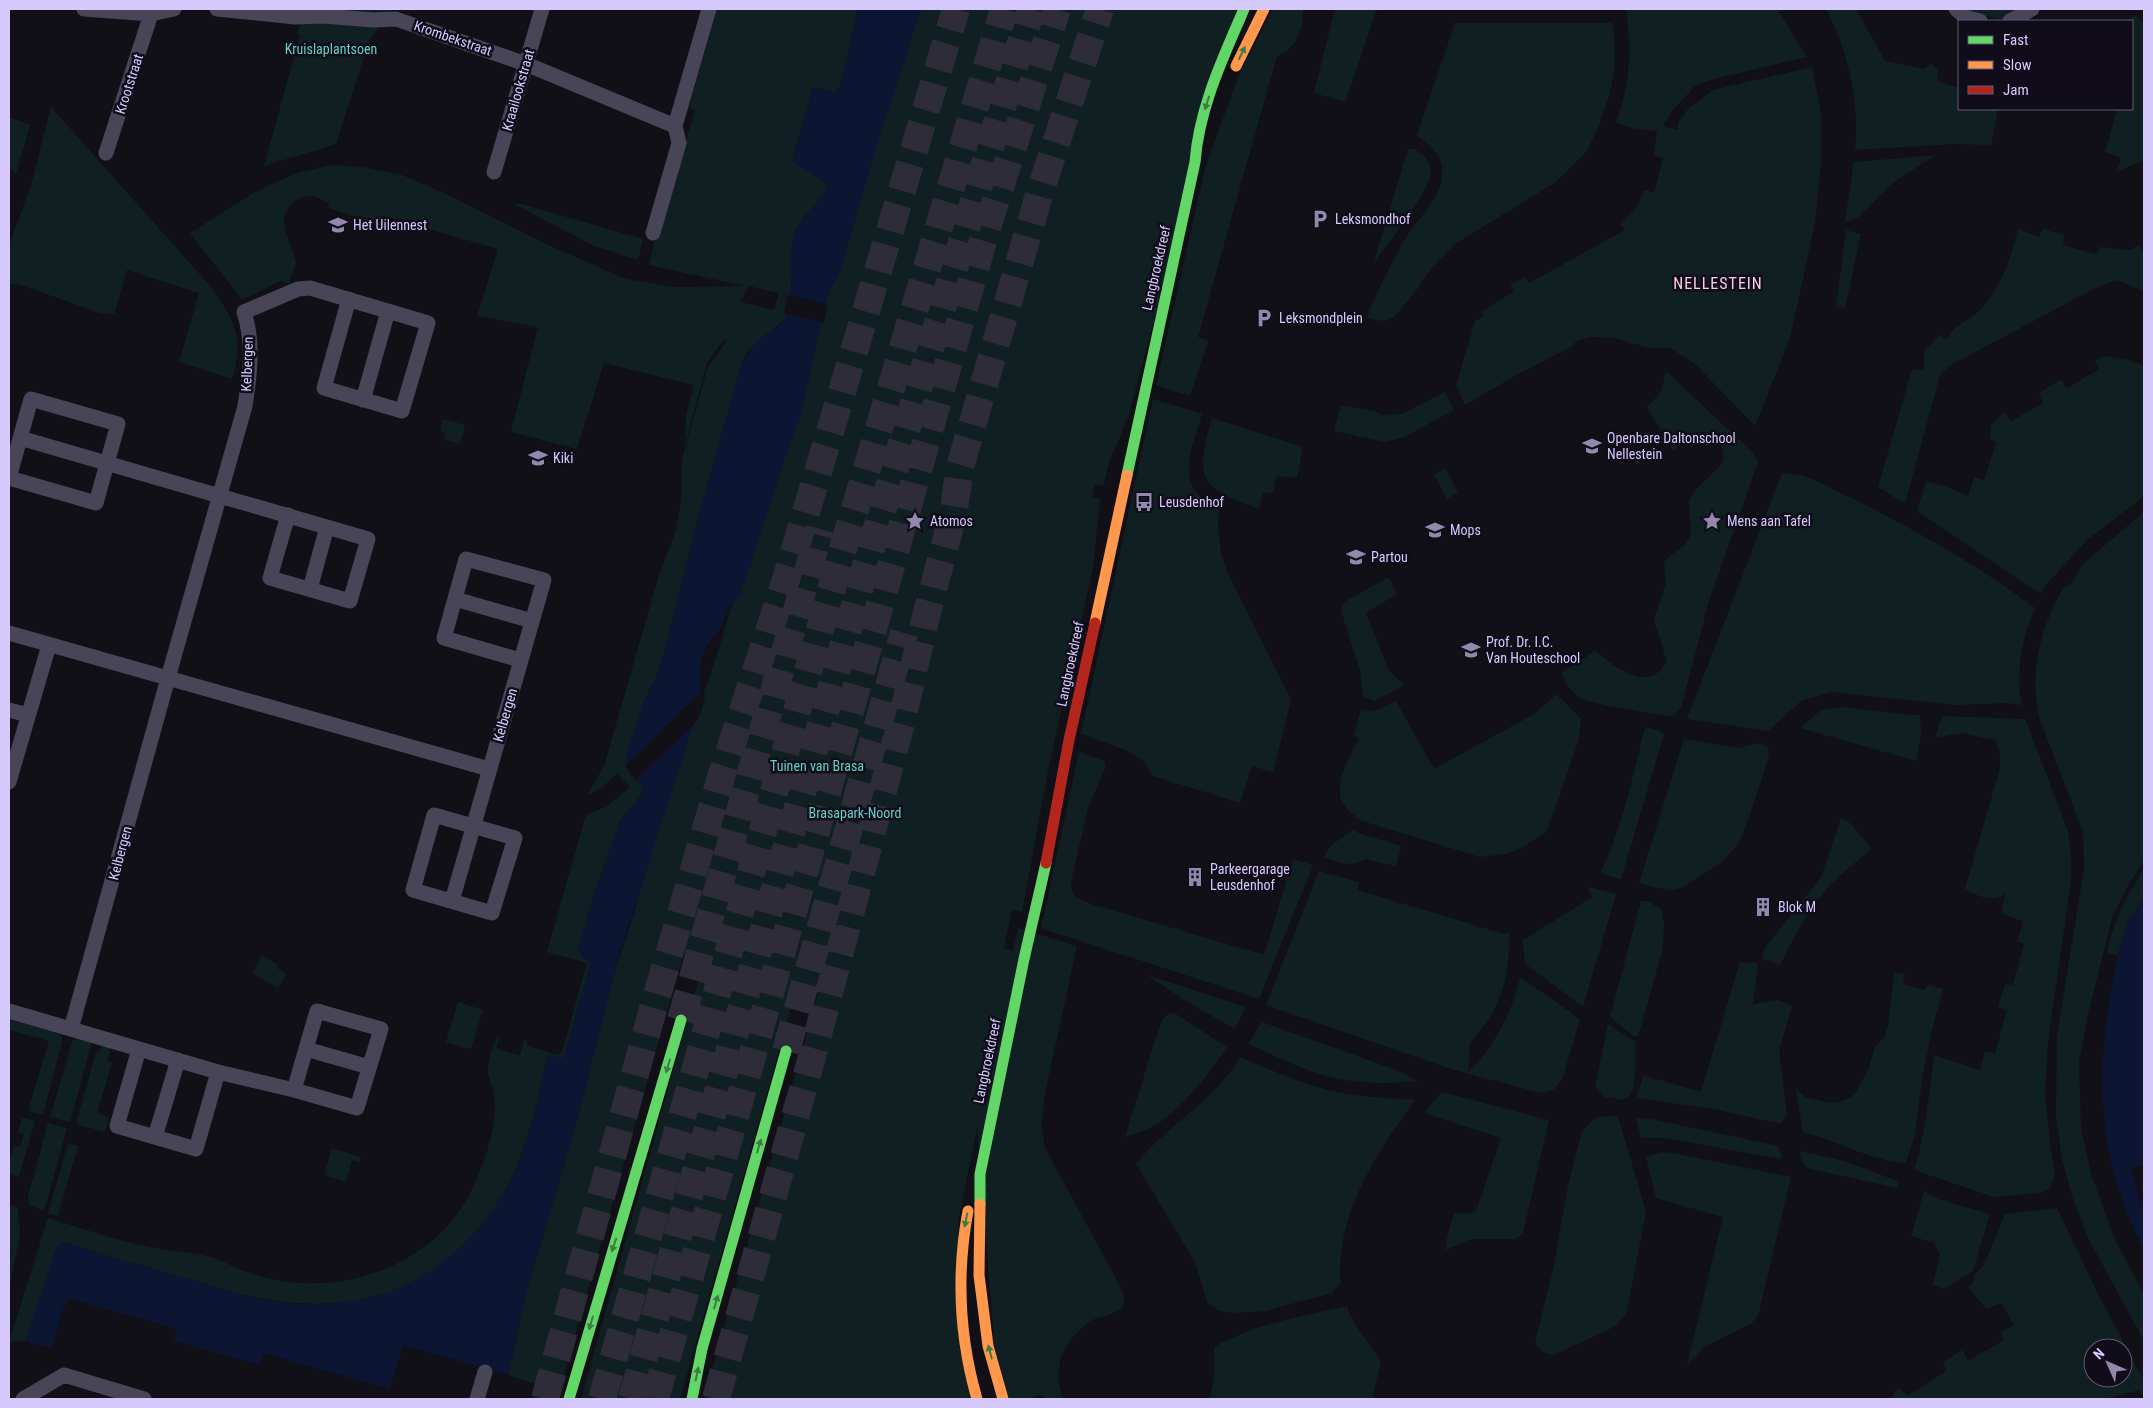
<svg xmlns="http://www.w3.org/2000/svg" width="2153" height="1408" font-family="'Roboto Condensed',sans-serif">
<style>
.green{fill:#102022;fill-rule:evenodd}
.water{fill:#0c1531}
.pier{fill:#111016}
.lines{fill:none;stroke-linecap:round;stroke-linejoin:round}
.highway-tunnel{stroke:#2e2c38;stroke-width:28;stroke-dasharray:28 14;stroke-linecap:butt}
.street{stroke:#474557;stroke-width:15}
.fast{stroke:#63d668;stroke-width:11}
.slow{stroke:#ff974d;stroke-width:11}
.jam{stroke:#b3261e;stroke-width:11}
.oneway{fill:#3e7b45}
.labels{text-anchor:middle;dominant-baseline:central;stroke-width:5;stroke-linejoin:round;paint-order:stroke}
.street-label{font-size:14px;fill:#d5cafb;stroke:#100c1a}
.park-label{font-size:14px;fill:#5dd4c4;stroke:#100c1a}
.poi-label{font-size:14px;fill:#d5cafb;stroke:#100c1a;text-anchor:start}
.quarter-label{font-size:16px;letter-spacing:1px;fill:#fbcbe4;stroke:#100c1a}
</style>
<rect width="100%" height="100%" fill="#111016"/>
<path class="green" d="M332 9H392L369 41 336 144 264 166 300 35 297 34 300 24Z
M717 9H858L840 88 832 92 813 87 792 161 827 184 822 200 803 217 792 246 791 291 785 319 747 352 741 366 698 519 659 671 642 706 627 755 635 777 641 785 642 793 620 821 594 895 578 949 591 961 563 1060 548 1055C538 1096 530 1141 511 1179 457 1292 345 1325 229 1291 187 1279 144 1266 102 1254 91 1251 72 1243 62 1243L57 1247 25 1341 9 1342 48 1218C81 1228 115 1240 150 1247 168 1251 187 1251 206 1256 225 1261 243 1272 262 1277 345 1299 441 1263 475 1183 485 1159 495 1132 495 1106 495 1094 493 1088 489 1077 485 1065 493 1048 497 1037H499L496 1049 520 1055 524 1040 528 1041 527 1046 558 1055 562 1053 587 963 547 952 586 815 606 807 630 787 617 774 601 788 587 795 604 766 659 575 676 530 681 502 682 459 708 367 727 341 724 339 707 363 685 445 686 415 694 385 604 363 577 449 511 432 538 327 477 316 498 249 391 218 388 226 328 208 329 203 314 196 301 197 290 205 284 216 285 230 296 262 289 284 280 281 242 300 190 233 255 192 297 173 331 165 362 167 402 175 442 192 546 244 623 278 671 287 745 286 649 265 656 236 659 237 695 110 689 107ZM748 286 779 293 774 310 741 302Z
M916 9H1237L1129 414 1118 442 1110 459 1103 486 1094 485 1092 497 1100 499 1093 568 1049 765 1022 912 1012 910 1004 948 1013 951 1018 928 1077 946 1045 1093 1041 1125 1045 1148 1119 1284C1122 1290 1127 1299 1123 1306 1116 1315 1102 1316 1092 1320 1088 1322 1084 1327 1080 1330 1058 1350 1054 1372 1063 1399H1049L1037 1395C1026 1403 1009 1400 998 1393L977 1128 958 1222 973 1399H704L818 993 797 987 680 1399H581L704 961 683 955 557 1399H533L538 1385 508 1375 521 1319V1311L576 1124 614 974 634 914 659 821 713 667Z
M1273 9H1303C1303 29 1298 48 1277 56L1198 337 1208 341 1190 396 1156 385 1206 165 1239 75Z
M1335 9H1377L1345 102 1314 93Z
M1626 9H1777L1807 57 1713 79 1695 86 1673 110 1663 126 1677 130 1679 121 1688 109 1713 90 1812 67 1821 112V163L1815 223 1790 338 1755 426 1696 365 1670 348H1649L1615 338 1590 337 1576 341 1573 346 1520 373 1465 405 1456 386 1475 321 1485 316 1481 312 1514 291 1510 285 1525 277 1529 283 1625 230 1620 224 1636 208 1644 190 1654 193 1663 158 1654 155 1657 131 1635 129 1616 123C1627 92 1632 61 1628 28 1627 21 1628 15 1626 9Z
M1826 9H1856L1885 61 1924 69 1931 64 1939 70 1937 81 1959 88V109H1998L1991 145 1955 144 1855 150C1860 103 1848 50 1826 9Z
M1964 9H2022L2002 20 1972 13Z
M2135 15 2144 23V160L2116 172 2121 158 2105 152 2117 110 2132 109V21H2128Z
M1455 23H1612L1614 35 1615 67 1609 96 1599 125 1587 151 1556 182 1455 244 1433 266 1416 291 1393 318 1383 321 1367 318 1370 308C1381 285 1392 261 1405 239 1419 216 1444 197 1442 168 1441 153 1427 144 1417 135Z
M51 107 212 288C236 323 244 337 232 379L179 362 199 293 127 270 114 314 100 313 18 284H9V246L32 182Z
M9 117 30 125 16 174 9 168Z
M1408 149H1415C1422 154 1430 160 1431 170 1432 189 1387 245 1374 262Z
M1936 155 1894 182 1858 217 1851 221H1845L1854 162Z
M514 204H522L643 239 638 260 592 245Z
M2018 229 2039 237 2043 229 2064 235 2063 245 2097 255 2100 247 2132 250 2138 245 2144 253V291L2117 280 2099 286 1949 366 1940 375 1905 504 1878 487 1912 369 1924 370V351L1940 335 1947 340C1954 324 1966 323 1978 312 2000 291 2011 258 2018 229Z
M1846 230 1861 234 1845 308 1836 307Z
M2106 356 2129 360 2144 366V496L2086 541 2045 586 2042 593 2036 591 1917 511 1926 481 1947 487 1968 496 1974 477 1984 480 1996 443 1990 438 1991 425 2005 411 2011 421 2043 403 2039 393 2061 379 2066 389 2099 369 2095 360Z
M1666 371 1752 452 1758 462 1709 601 1681 708 1673 716C1666 717 1586 702 1582 699 1572 693 1564 683 1562 672L1595 651C1611 662 1635 686 1656 674 1660 672 1664 666 1667 662L1654 620 1666 584 1664 564 1666 559 1686 544 1691 534 1689 502 1694 491 1718 468 1724 460 1723 450 1715 435C1693 428 1686 435 1674 452L1647 407 1661 392Z
M1445 392 1454 410 1404 437 1385 442 1334 431 1341 405 1376 411 1381 415 1402 414Z
M1153 399 1202 414C1191 452 1172 487 1219 508L1218 523 1221 554 1229 576 1291 700 1273 772 1252 766 1240 803 1153 776 1143 761 1128 751 1081 734Z
M1212 418 1303 447 1297 478 1276 476 1273 493 1263 492 1259 509C1197 487 1195 478 1212 418Z
M443 419 465 425 460 444 444 440 446 433 440 431Z
M1445 468 1458 492 1447 499 1434 474Z
M1782 473C1806 472 1828 487 1849 497 1915 529 1977 565 2035 608 2023 634 2014 677 2022 705L2007 703 1955 705 1832 692 1801 701 1768 731 1687 719Z
M2144 512V860L2130 882 2113 915 2088 1014 2079 1062 2081 1128 2091 1174 2115 1240 2144 1294V1341L2088 1238 2072 1196 2062 1159 2056 1118 2057 1034 2084 871 2083 832 2040 720C2030 682 2037 641 2054 606 2056 600 2059 594 2063 589 2065 586 2069 586 2072 582 2077 576 2078 569 2084 563Z
M1389 577 1397 594 1366 613 1389 671 1405 685 1374 701 1363 697 1360 670 1341 611 1344 602Z
M1557 694 1581 719 1579 739 1547 831 1520 849 1506 854 1480 857 1359 820C1353 814 1343 807 1341 799 1335 779 1351 755 1359 738L1354 736 1361 709 1375 711 1396 701 1434 769 1534 714Z
M1842 707 1900 714 1920 715 1921 736 1916 761 1800 728 1821 710Z
M1942 716 2025 719 2068 831 2071 855V880L2048 1042 2045 1094 2050 1144 2055 1174 2050 1188 2040 1193 1994 1197 1914 1170C1926 1132 1929 1095 1934 1055L1980 1070 1985 1051 1995 1054 2007 1010 1998 1007 2005 984 2013 985 2024 944 2017 942 2023 921 2001 914 2005 894C1992 903 1977 896 1965 889L2000 768V756L1996 740 1961 733 1935 738Z
M1645 727 1658 730 1664 734 1621 879 1602 874 1601 871C1623 826 1633 775 1645 727Z
M1684 739 1738 748 1761 743 1768 748 1769 756 1748 821 1739 843 1722 862 1683 887 1671 891 1639 883Z
M1079 752 1104 761 1106 765 1088 808 1071 882 1072 891 1077 898 1091 904 1264 955 1293 859 1313 865 1259 999 1041 928Z
M1841 818 1848 821 1872 849C1858 860 1843 872 1830 885 1809 908 1794 937 1780 965L1762 959 1764 949 1821 877Z
M1354 829 1358 833 1401 846 1396 866 1365 859 1357 863 1348 864 1324 858 1329 847Z
M2144 868V898L2127 923 2118 956 2107 952C2116 916 2125 899 2144 868Z
M1319 871 1359 882 1357 890 1504 934 1509 932C1510 977 1502 1009 1470 1043L1468 1072C1493 1049 1513 1011 1520 977L1580 1019 1562 1080 1553 1090 1541 1093 1451 1069 1266 1005Z
M1587 887 1594 888 1616 894 1583 1007 1524 963 1525 957 1522 941 1592 897Z
M1641 901H1648L1661 909 1664 924 1663 948 1638 1037 1632 1035 1610 1017Z
M262 955 278 965 277 968 287 974 278 988 252 973Z
M1754 961 1758 965 1753 1004 1778 1000 1792 1006 1779 1050 1787 1115 1781 1124 1713 1109 1637 1098 1643 1075 1701 1092 1740 962 1747 964Z
M1894 973 1905 974 1903 984 1925 990 1927 985 1943 989 1931 1034 1922 1080 1915 1135 1906 1163C1874 1162 1835 1140 1803 1132L1796 1089 1805 1097 1830 1103 1846 1100 1855 1094 1868 1070 1875 1047 1885 1036 1888 1025Z
M1147 975 1246 1007 1235 1029 1184 1000Z
M458 1002 483 1010 471 1049 446 1042Z
M1169 1013 1176 1014 1227 1047C1210 1072 1178 1115 1150 1128 1142 1132 1133 1134 1125 1137L1157 1034 1162 1020Z
M9 1019 58 1033 63 1038 43 1115 28 1111 49 1041 9 1030Z
M1262 1022 1396 1070 1418 1081C1391 1084 1361 1084 1334 1078 1305 1071 1276 1056 1248 1044Z
M1608 1024 1636 1042C1632 1059 1642 1091 1623 1100L1605 1097 1595 1087Z
M75 1039 92 1042 70 1122 50 1117 72 1042Z
M101 1045 111 1047 107 1061 112 1062 97 1113 109 1117 105 1132 76 1124 96 1052H99Z
M1240 1057C1269 1069 1297 1082 1327 1090 1355 1097 1385 1098 1415 1100 1382 1146 1346 1198 1341 1255 1340 1265 1339 1273 1341 1282L1332 1293 1265 1311 1235 1313 1220 1311 1208 1304 1195 1262 1136 1164C1167 1125 1215 1101 1240 1057Z
M1442 1092 1549 1120 1523 1233 1515 1239H1471L1445 1250 1447 1237 1454 1213 1468 1214 1476 1211 1501 1138 1424 1113Z
M1607 1116H1618L1646 1212 1626 1315 1614 1327 1554 1355C1544 1354 1541 1351 1535 1343L1554 1265 1568 1185 1582 1131 1595 1118Z
M22 1118 35 1121 19 1177 9 1174V1162L14 1146 20 1147 24 1134 18 1132Z
M1636 1118 1651 1119 1778 1146 1782 1155 1780 1159 1666 1138H1641Z
M48 1123 67 1128 44 1211 29 1205 28 1197Z
M68 1143 78 1146 58 1216 48 1213Z
M332 1148 361 1157 360 1162 352 1160 346 1182 324 1175Z
M1800 1151 1844 1161 1900 1182 1896 1188 1807 1168 1801 1160Z
M1661 1152 1673 1153 1791 1177 1758 1316 1751 1324 1706 1346 1687 1365 1723 1217 1656 1198 1646 1157Z
M1924 1191 1940 1200 1990 1214 1973 1271 1944 1289 1933 1285 1940 1255 1934 1243 1911 1236Z
M9 1205 17 1207 18 1210 20 1235 9 1288Z
M2057 1208 2099 1296 2144 1381V1394L2142 1395 2139 1390 2105 1399H1890L1898 1387 1908 1396 1946 1371 1943 1362 1963 1350 1968 1361 2004 1340 2000 1332 2014 1325 2001 1303 1986 1309 1968 1287 1972 1284 1976 1273 1984 1265 2005 1214ZM2093 1348H2123V1378H2093Z
M1347 1306C1353 1327 1371 1343 1381 1362L1372 1399H1209C1215 1383 1215 1364 1214 1347 1255 1324 1302 1316 1347 1306Z"/>
<path class="water" d="M858 9H921L874 155 841 269 827 297 801 415 784 461 748 574 738 598 731 605 719 630 706 646 700 663V686L702 697 615 969 617 970 614 974 576 1124 521 1311V1318L508 1375 403 1345 390 1389 263 1353 259 1365 174 1341 177 1329 70 1299 63 1309 52 1348 25 1341 57 1247 62 1243C72 1243 91 1251 102 1254 144 1266 186 1279 228 1291 345 1326 451 1292 510 1181 530 1145 538 1096 548 1055L563 1059 591 961 584 959 578 949 594 895 620 821 642 793 641 785 627 767V755L642 706 659 671 698 519 741 366C747 351 757 340 770 331 776 328 782 325 785 319 798 293 785 261 794 234 803 210 821 208 827 183L792 162 813 87 832 92 840 88Z
M2144 898V1165L2131 1168 2144 1214V1249C2099 1165 2094 1079 2112 987 2116 966 2119 943 2127 924 2131 915 2139 906 2144 898Z"/>
<path class="pier" d="M788 295 828 305 824 323 784 313Z
M703 690 705 697 701 713 697 721 635 781 625 766Z"/>
<g class="lines">
<path class="highway-tunnel" d="M681 1020 820 529
M786 1051 904 633
M545 1399 651 1016 722 774 784 586 956 9
M602 1399 840 559 1004 9
M632 1399 866 565 1031 9
M655 1399 985 234 1057 9
M716 1399 810 1064 901 723 926 616 953 515 960 467 1039 195 1100 9"/>
<path class="street" d="M84 9 151 14 174 9
M217 9 295 17 324 16 373 20 396 19 526 64 675 126 679 143 653 233
M1956 9 1965 17 1980 21
M2010 21 2032 9
M675 126 709 9
M106 153 151 14
M494 172 542 9
M31 399 118 424 96 503 9 478Z
M363 400 388 311
M20 438 368 539 350 601 270 578 288 515
M310 589 327 527
M455 599 532 621
M9 633 489 769
M9 710 28 715
M9 782 49 645
M434 815 515 838 492 913 413 890Z
M452 901 544 580 466 559 444 638 520 660
M9 1011 218 1072 294 1090 357 1108 381 1029 317 1011 294 1090
M71 1029 168 678 245 406C250 374 254 343 244 312L298 289 310 288 428 323 402 411 324 388 349 299
M139 1049 117 1126 196 1149 218 1072
M306 1049 369 1067
M155 1137 178 1060
M23 1399 64 1375 144 1399
M477 1399 485 1372"/>
<path class="fast" d="M1127 475 1195 162C1199 108 1223 58 1244 9
M980 1204V1174L1024 959 1046 863
M569 1399 681 1020
M692 1399 702 1349 786 1051"/>
<path class="slow" d="M1236 66 1264 9
M1095 623 1127 475
M980 1204 979 1275 988 1346 1003 1399
M968 1211C956 1275 959 1336 977 1399"/>
<path class="jam" d="M1046 863 1069 740 1095 623"/>
</g>
<defs><path id="oneway-solid" d="M-6-.8H1V-3.2L6.5 0L1 3.2V.8H-6Z" transform="scale(1.25)"/></defs>
<g class="oneway">
<use href="#oneway-solid" transform="translate(1242 53) rotate(-64)"/>
<use href="#oneway-solid" transform="translate(1207 103) rotate(107)"/>
<use href="#oneway-solid" transform="translate(668 1066) rotate(106)"/>
<use href="#oneway-solid" transform="translate(759 1146) rotate(-74)"/>
<use href="#oneway-solid" transform="translate(966 1220) rotate(101)"/>
<use href="#oneway-solid" transform="translate(614 1245) rotate(109)"/>
<use href="#oneway-solid" transform="translate(716 1302) rotate(-74)"/>
<use href="#oneway-solid" transform="translate(591 1323) rotate(106)"/>
<use href="#oneway-solid" transform="translate(990 1352) rotate(-105)"/>
<use href="#oneway-solid" transform="translate(697 1374) rotate(-78)"/>
</g>
<defs>
<g id="parking-bare" transform="scale(1.5)"><path d="M-3.5-5.5H1a3.5 3.5 0 0 1 0 7H-1V5.5H-3.5ZM-1-3.4V-.6H.8a1.4 1.4 0 0 0 0-2.8Z" fill="#9089ab" stroke="#100c1a" stroke-width="2.5" paint-order="stroke"/></g>
<g id="school-bare" transform="scale(1.5)"><path d="M0-5L7-2L0 1L-7-2ZM-4 1L0 2.5L4 1V4Q0 6-4 4Z" fill="#9089ab" stroke="#100c1a" stroke-width="2.5" paint-order="stroke"/></g>
<g id="bus-bare" transform="scale(1.5)"><path d="M-5-6H5V4H4V6H2V4H-2V6H-4V4H-5ZM-3.5-4V0h7V-4ZM-3.5 1.2v1.5H-2V1.2ZM2 1.2v1.5H3.5V1.2Z" fill="#9089ab" stroke="#100c1a" stroke-width="2.5" paint-order="stroke"/></g>
<g id="sight-bare" transform="scale(1.5)"><path d="M0-6L1.8-2.2L6-1.7L2.9 1.2L3.7 5.4L0 3.3L-3.7 5.4L-2.9 1.2L-6-1.7L-1.8-2.2Z" fill="#9089ab" stroke="#100c1a" stroke-width="2.5" paint-order="stroke"/></g>
<g id="building-bare" transform="scale(1.5)"><path d="M-4-6H4V6H1V3H-1V6H-4ZM-2.5-4.3h1.7v1.8h-1.7ZM.8-4.3h1.7v1.8H.8ZM-2.5-1h1.7V.8h-1.7ZM.8-1h1.7V.8H.8Z" fill="#9089ab" stroke="#100c1a" stroke-width="2.5" paint-order="stroke"/></g>
</defs>
<g fill-rule="evenodd">
<use href="#parking-bare" x="1320" y="219"/>
<use href="#school-bare" x="338" y="225"/>
<use href="#parking-bare" x="1264" y="318"/>
<use href="#school-bare" x="1592" y="446"/>
<use href="#school-bare" x="538" y="458"/>
<use href="#bus-bare" x="1144" y="502"/>
<use href="#sight-bare" x="915" y="521"/>
<use href="#sight-bare" x="1712" y="521"/>
<use href="#school-bare" x="1435" y="530"/>
<use href="#school-bare" x="1356" y="557"/>
<use href="#school-bare" x="1471" y="650"/>
<use href="#building-bare" x="1195" y="877"/>
<use href="#building-bare" x="1763" y="907"/>
</g>
<g class="labels">
<g class="street-label">
<text transform="translate(453 38) rotate(19)">Krombekstraat</text>
<text transform="translate(129 84) rotate(-72)">Krootstraat</text>
<text transform="translate(518 90) rotate(-74)">Kraailookstraat</text>
<text transform="translate(1156 268) rotate(-77)">Langbroekdreef</text>
<text transform="translate(247 364) rotate(-88)">Kelbergen</text>
<text transform="translate(1070 664) rotate(-78)">Langbroekdreef</text>
<text transform="translate(505 715) rotate(-74)">Kelbergen</text>
<text transform="translate(120 853) rotate(-75)">Kelbergen</text>
<text transform="translate(987 1061) rotate(-78)">Langbroekdreef</text>
</g>
<g class="park-label">
<text x="331" y="49">Kruislaplantsoen</text>
<text x="817" y="766">Tuinen van Brasa</text>
<text x="855" y="813">Brasapark-Noord</text>
</g>
<g class="poi-label">
<text x="1335" y="219">Leksmondhof</text>
<text x="353" y="225">Het Uilennest</text>
<text x="1279" y="318">Leksmondplein</text>
<text x="1607" y="438">Openbare Daltonschool<tspan x="1607" dy="16">Nellestein</tspan></text>
<text x="553" y="458">Kiki</text>
<text x="1159" y="502">Leusdenhof</text>
<text x="930" y="521">Atomos</text>
<text x="1727" y="521">Mens aan Tafel</text>
<text x="1450" y="530">Mops</text>
<text x="1371" y="557">Partou</text>
<text x="1486" y="642">Prof. Dr. I.C.<tspan x="1486" dy="16">Van Houteschool</tspan></text>
<text x="1210" y="869">Parkeergarage<tspan x="1210" dy="16">Leusdenhof</tspan></text>
<text x="1778" y="907">Blok M</text>
</g>
<g class="quarter-label">
<text x="1718" y="283">NELLESTEIN</text>
</g>
</g>
<rect width="2153" height="1408" fill="none" stroke="#d5cafb" stroke-width="20"/>
<rect x="1958" y="20" width="175" height="90" fill="#100c1a" stroke="#5f5874"/>
<rect x="1968" y="36" width="25" height="8" fill="#63d668" stroke="#5f5874"/>
<text x="2003" y="45" font-size="15" fill="#d5cafb">Fast</text>
<rect x="1968" y="61" width="25" height="8" fill="#ff974d" stroke="#5f5874"/>
<text x="2003" y="70" font-size="15" fill="#d5cafb">Slow</text>
<rect x="1968" y="86" width="25" height="8" fill="#b3261e" stroke="#5f5874"/>
<text x="2003" y="95" font-size="15" fill="#d5cafb">Jam</text>
<g transform="translate(2108 1363) rotate(315)"><circle r="24" fill="#100c1a" stroke="#5f5874"/>
<path d="M0-4L9 19L0 12L-9 19Z" fill="#9089ab"/>
<text y="-8" font-size="14" font-weight="bold" text-anchor="middle" fill="#d5cafb">N</text>
</g>
</svg>
